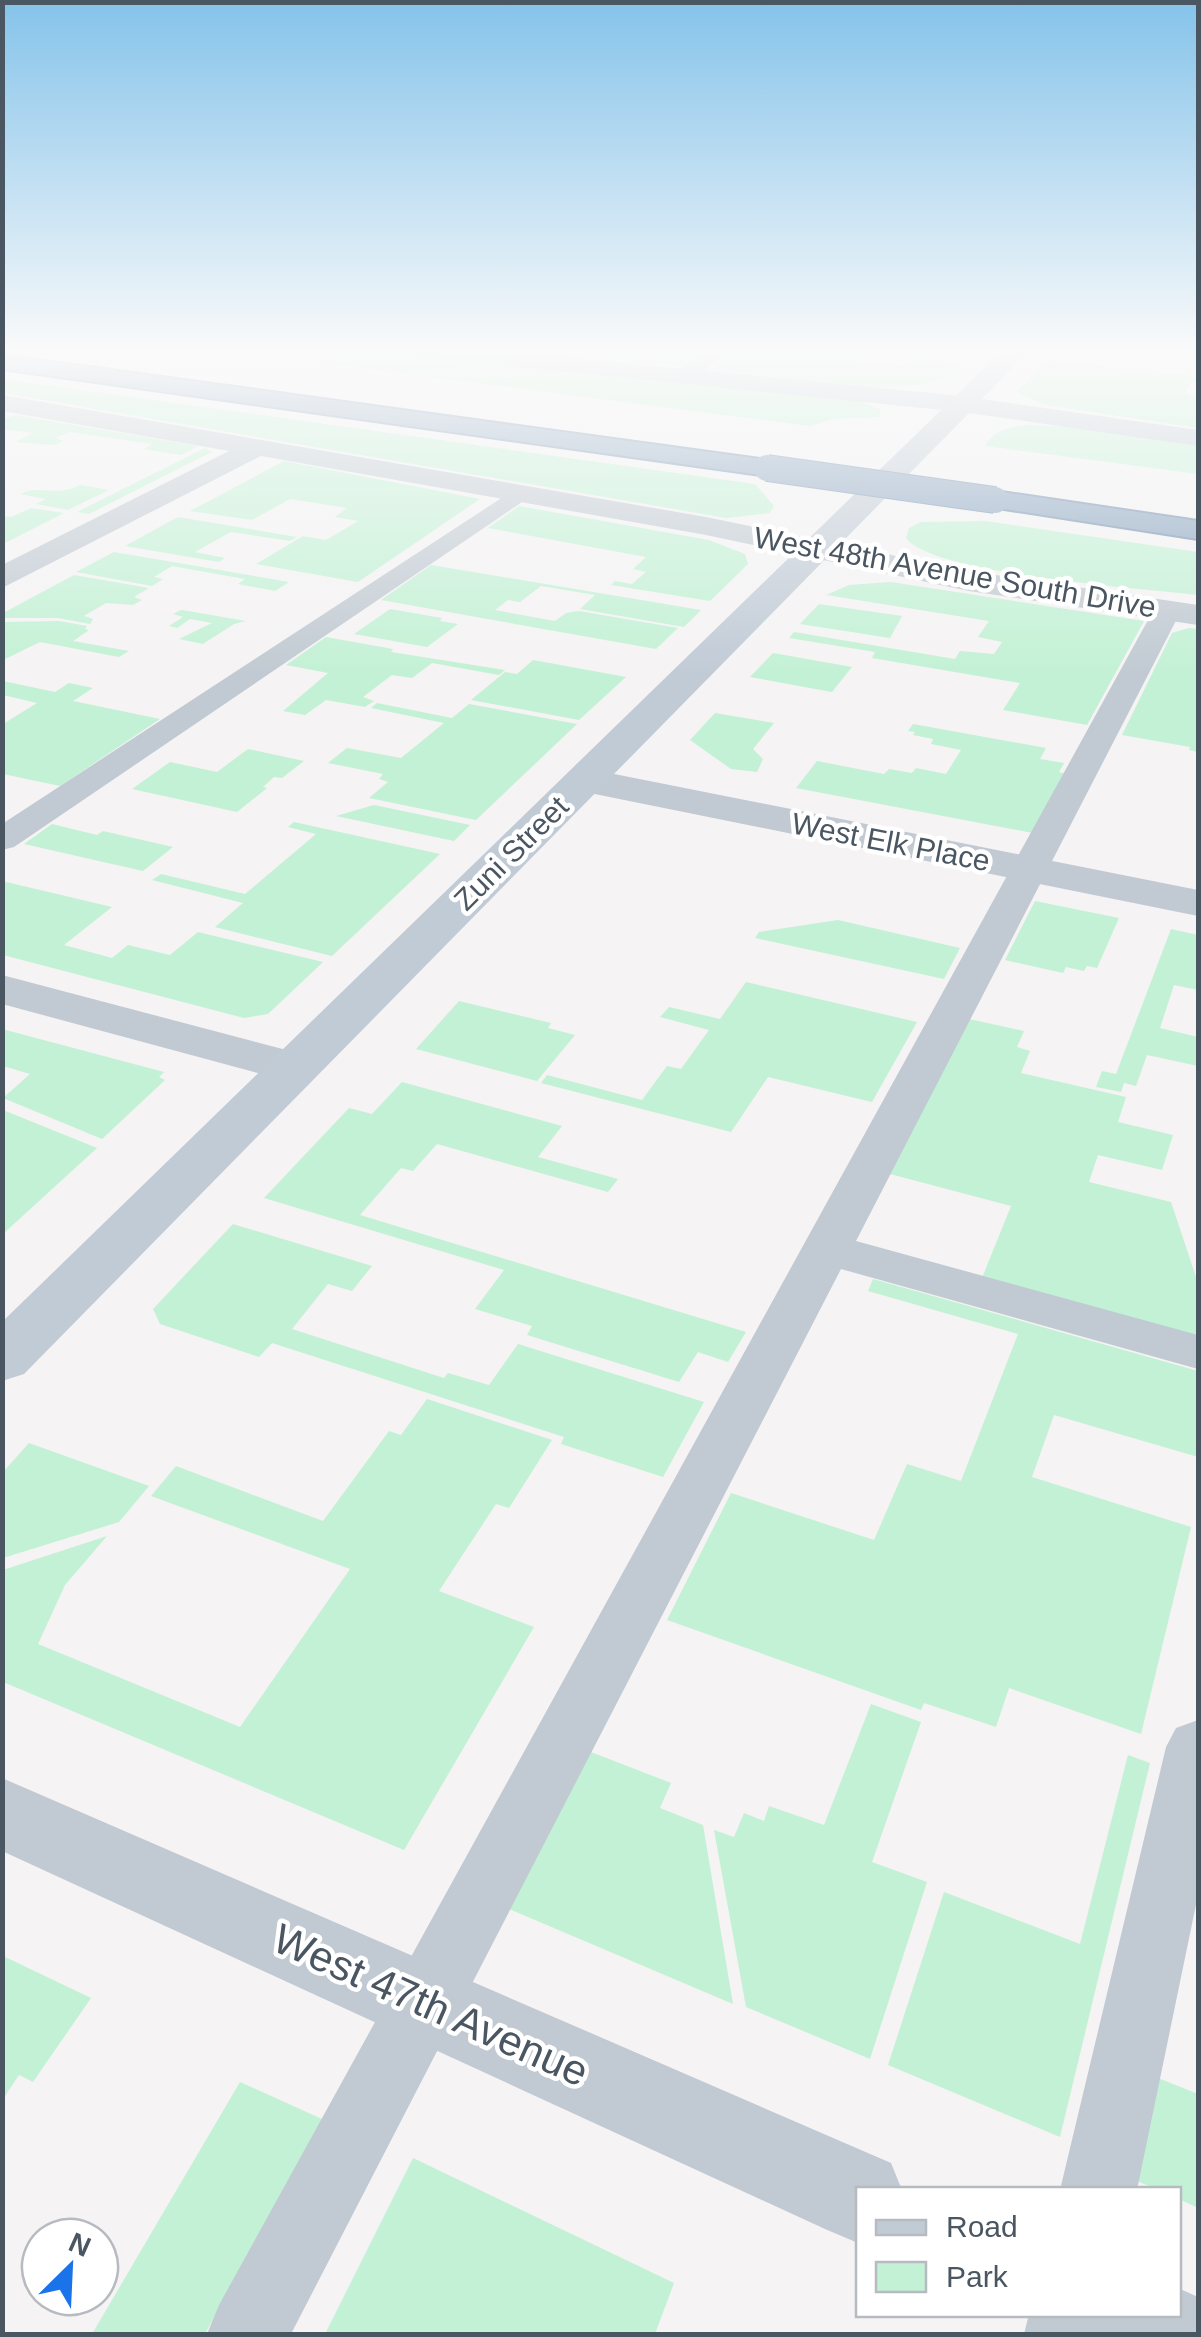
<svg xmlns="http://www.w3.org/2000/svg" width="1201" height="2337" font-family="Helvetica,sans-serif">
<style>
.green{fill:#c3f1d5}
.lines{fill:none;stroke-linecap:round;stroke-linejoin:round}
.highway-casing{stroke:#7690ad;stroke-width:4}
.lane{fill:#c1cad2;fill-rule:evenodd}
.street{fill:#c1cad2;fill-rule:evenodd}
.secondary{fill:#c1cbd6;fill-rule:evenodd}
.highway{fill:#8ba5c1;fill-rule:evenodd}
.highway-bridge-casing{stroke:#7690ad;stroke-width:28;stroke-linecap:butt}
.highway-bridge{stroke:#8ba5c1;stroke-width:26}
.labels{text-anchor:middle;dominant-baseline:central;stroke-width:9;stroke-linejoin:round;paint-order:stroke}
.far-street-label{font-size:30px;fill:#4a5661;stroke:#fff}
.near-street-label{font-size:42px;fill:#4a5661;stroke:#fff}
</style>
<rect width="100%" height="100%" fill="#f5f3f3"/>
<path class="green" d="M203 348H330L858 400 881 410 879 417 833 419 810 426Z
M483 348H715L687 367Z
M741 348H872L857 361 900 366 919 359 962 363C956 368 950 375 944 378 902 400 760 374 710 370Z
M1046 360 1198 377V383L1191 382 1184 394 1198 396V428L1046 405 1016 392Z
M3 379 755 484 774 506 770 513 726 518 3 393Z
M14 415 199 446 181 455 144 449 152 444 70 432 55 438 64 441 53 445 15 442 33 433 3 429 2 420Z
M1028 425 1075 427 1198 446V474L985 446C996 428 1009 428 1028 425Z
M205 448 212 452 89 514 77 512Z
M284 461 480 499 358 582 256 564 303 536 326 540 358 521 335 517 347 508 290 499 252 520 190 511Z
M80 485 109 490 68 510 36 504 46 499 20 494C41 484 53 498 80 485Z
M519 506 709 540 745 554 748 564 710 601 611 585 615 581 632 584 646 572 633 569 646 557 488 528Z
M31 508 64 513 3 544V516L11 517Z
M178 517 297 537 290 541 231 532 195 552 225 558 219 562 125 546Z
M986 521 1198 552V595C1146 589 931 574 906 538L909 528 921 522Z
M114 552 289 582 275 591 238 584 245 579 172 566 154 577 163 579 152 586 76 572Z
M431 565 701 610 684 627 580 609 595 595 541 586 520 602 508 600 495 610 555 621 566 613 579 611 678 628 656 649 381 600Z
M74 575 149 588 134 597 142 600 133 605 106 603 84 616 93 619 90 624 58 618H3V613Z
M891 582 1144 621 1087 725 1003 710 1020 683 872 658 875 652 789 638 794 632 955 659 960 651 994 654 1002 642 978 637 989 621 826 595 849 585Z
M819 604 902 616 890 638 800 624Z
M390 609 442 618 440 621 458 624 427 647 354 634Z
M181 610H182L246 621 234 624 203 644 179 639 212 623 190 619 177 628 169 626 183 617 173 614Z
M59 621 87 626 85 629 89 630 73 641 129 651 119 657 40 642 3 660V622Z
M1189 628 1198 629V752L1189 750 1190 747 1122 735 1172 633Z
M326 637 393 649 391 652 505 670 499 675 432 663 412 678 392 675 363 697 374 701 365 707 326 700 305 715 283 711 328 673 286 665Z
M773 653 852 667 832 692 750 677Z
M533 660 626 677 579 720 471 700 505 672 517 674Z
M3 681 55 692 69 683 93 688 73 701 160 719 60 786 3 774V724L37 703 3 695Z
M377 703 452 718 469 704 577 724 476 820 369 798 388 782 379 779 383 774 328 763 347 748 401 758 444 723 371 708Z
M715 713 774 723 753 749 763 759 757 772 731 769 690 740Z
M913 724 1046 748 1040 759 1064 763 1059 772 1070 775 1038 834 796 788 817 761 884 774 889 769 912 773 916 768 946 774 961 750 931 744 933 739 913 735 915 732 908 731Z
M248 749 304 761 282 778 274 777 263 787 267 788 237 812 132 789 170 762 217 772Z
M374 805 470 825 454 841 336 816Z
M294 822 440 854 332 956 215 927 243 903 152 880 161 874 245 894 316 834 288 827Z
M52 824 97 835 103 831 173 847 143 871 24 844Z
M2 881 112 907 64 945 112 958 128 945 170 955 198 932 323 962 268 1014 244 1018 3 955Z
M1035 901 1119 918 1097 968 1087 966 1084 971 1066 967 1063 973 1005 960Z
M838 920 960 948 944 979 755 938 759 932Z
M1171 929 1198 935V990L1174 985 1160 1028 1198 1037V1066L1147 1055 1136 1086 1124 1083 1121 1092 1096 1087 1102 1071 1116 1074Z
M746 982 917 1022 872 1102 768 1077 731 1132 541 1083 547 1075 642 1100 667 1066 681 1069 709 1030 660 1017 669 1007 720 1019Z
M459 1001 551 1023 548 1028 575 1035 537 1081 416 1049Z
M969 1019 1024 1031 1017 1047 1030 1051 1021 1073 1126 1097 1118 1122 1173 1135 1162 1170 1098 1155 1089 1182 1171 1202 1198 1283V1336L982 1278 1011 1206 890 1174Z
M2 1029 164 1072 159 1077 165 1080 102 1139 3 1098 30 1074 3 1066Z
M402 1082 562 1126 538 1157 618 1179 608 1192 437 1144 413 1171 401 1168 360 1215 746 1332 728 1362 698 1352 679 1382 527 1335 532 1326 475 1309 504 1270 264 1198 349 1108 372 1114Z
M3 1110 97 1148 3 1234Z
M233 1224 372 1266 352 1291 328 1284 292 1329 444 1378 448 1373 489 1385 518 1344 704 1402 663 1477 561 1444 564 1437 272 1343 259 1357 160 1324 153 1309Z
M873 1279 1198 1371V1457L1054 1415 1032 1477 1191 1527 1141 1734 1009 1688 996 1727 924 1703 921 1710 667 1620 731 1493 874 1540 907 1464 961 1481 1018 1334 868 1291Z
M427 1399 552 1440 509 1508 496 1504 439 1591 534 1627 404 1850 3 1682V1570L107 1536 65 1585 38 1644 240 1727 350 1569 151 1496 176 1466 323 1521 389 1431 401 1435Z
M29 1443 149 1486 119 1522 3 1558V1472Z
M871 1704 921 1722 872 1862 927 1882 870 2059 746 2007 714 1830 734 1837 744 1813 764 1821 769 1806 824 1825Z
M591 1752 671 1783 660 1808 703 1825 733 2004 509 1909Z
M1128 1755 1150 1763 1060 2137 888 2065 944 1892 1080 1944Z
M3 1956 91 1998 33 2082 19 2075 3 2099Z
M1158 2078 1198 2094V2208L1179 2199 1178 2190 1156 2189 1137 2181Z
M240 2082 322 2119 205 2334H92Z
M413 2158 674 2283 655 2334H325Z"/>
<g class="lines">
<g class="highway-casing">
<path id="highway" d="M2 355 767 460 777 462 781 468 777 474 767 476 2 369Z
M995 491 1198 521V539L985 506 980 500 985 494Z"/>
</g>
<path class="lane" d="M712 348H735L691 380H677V372Z
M520 486 532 493 528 498 14 847 2 850V824Z
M1167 603 1181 611 856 1241 1198 1335V1369L841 1269 291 2334H207L219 2305 1153 611Z
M1198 1720V1895L1137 2190H1060L1166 1747 1176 1728Z
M1029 2314H1110L1106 2334H1024Z"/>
<path class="street" d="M387 348H473L962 396 975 404 962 412 399 355Z
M2 395 706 517 969 571 1198 605V625L969 591 706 535 261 456 2 588V565L229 451 2 411Z
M584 768 1198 890V916L570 789 564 780 570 771Z
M2 975 313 1057 321 1068 313 1079 295 1083 2 1004Z
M2 1778 891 2163 902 2190H858V2243L825 2229 2 1851Z
M1178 2288 1198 2297V2334H1081L1073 2314H1178Z"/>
<path class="secondary" d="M1005 348H1031L982 399 1198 430V446L969 413 24 1374 2 1381V1322Z"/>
<use href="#highway" class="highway"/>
<g class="highway-bridge-casing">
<path id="highway-bridge" d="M767 468 995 500"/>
</g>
<use href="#highway-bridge" class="highway-bridge"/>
</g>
<linearGradient id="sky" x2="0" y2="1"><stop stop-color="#85c3ea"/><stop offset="0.52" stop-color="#fafafa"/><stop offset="1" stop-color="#fafafa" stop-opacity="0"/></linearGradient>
<rect width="1201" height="675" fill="url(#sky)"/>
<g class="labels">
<g class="far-street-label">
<text transform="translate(955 572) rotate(10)">West 48th Avenue South Drive</text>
<text transform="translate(891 842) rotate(11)">West Elk Place</text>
<text transform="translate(511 853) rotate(-45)">Zuni Street</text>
</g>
<g class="near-street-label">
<text transform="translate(431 2005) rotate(24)">West 47th Avenue</text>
</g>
</g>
<rect width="1201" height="2337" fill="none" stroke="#4a5661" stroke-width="10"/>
<rect x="856" y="2187" width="325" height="130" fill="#ffffff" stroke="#b7bbc0" stroke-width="2.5"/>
<rect x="876" y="2220" width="50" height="15" fill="#c1cbd6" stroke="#b7bbc0" stroke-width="2.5"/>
<text x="946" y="2237" font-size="30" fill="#4a5661">Road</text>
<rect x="876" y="2262" width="50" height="30" fill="#c3f1d5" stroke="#b7bbc0" stroke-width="2.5"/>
<text x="946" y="2287" font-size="30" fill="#4a5661">Park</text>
<g transform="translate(70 2267) rotate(24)"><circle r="48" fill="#ffffff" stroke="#b7bbc0" stroke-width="2.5"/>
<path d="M0-8L18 38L0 25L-18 38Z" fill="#1a73e8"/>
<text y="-15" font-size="28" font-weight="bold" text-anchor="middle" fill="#4a5661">N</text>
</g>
</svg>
